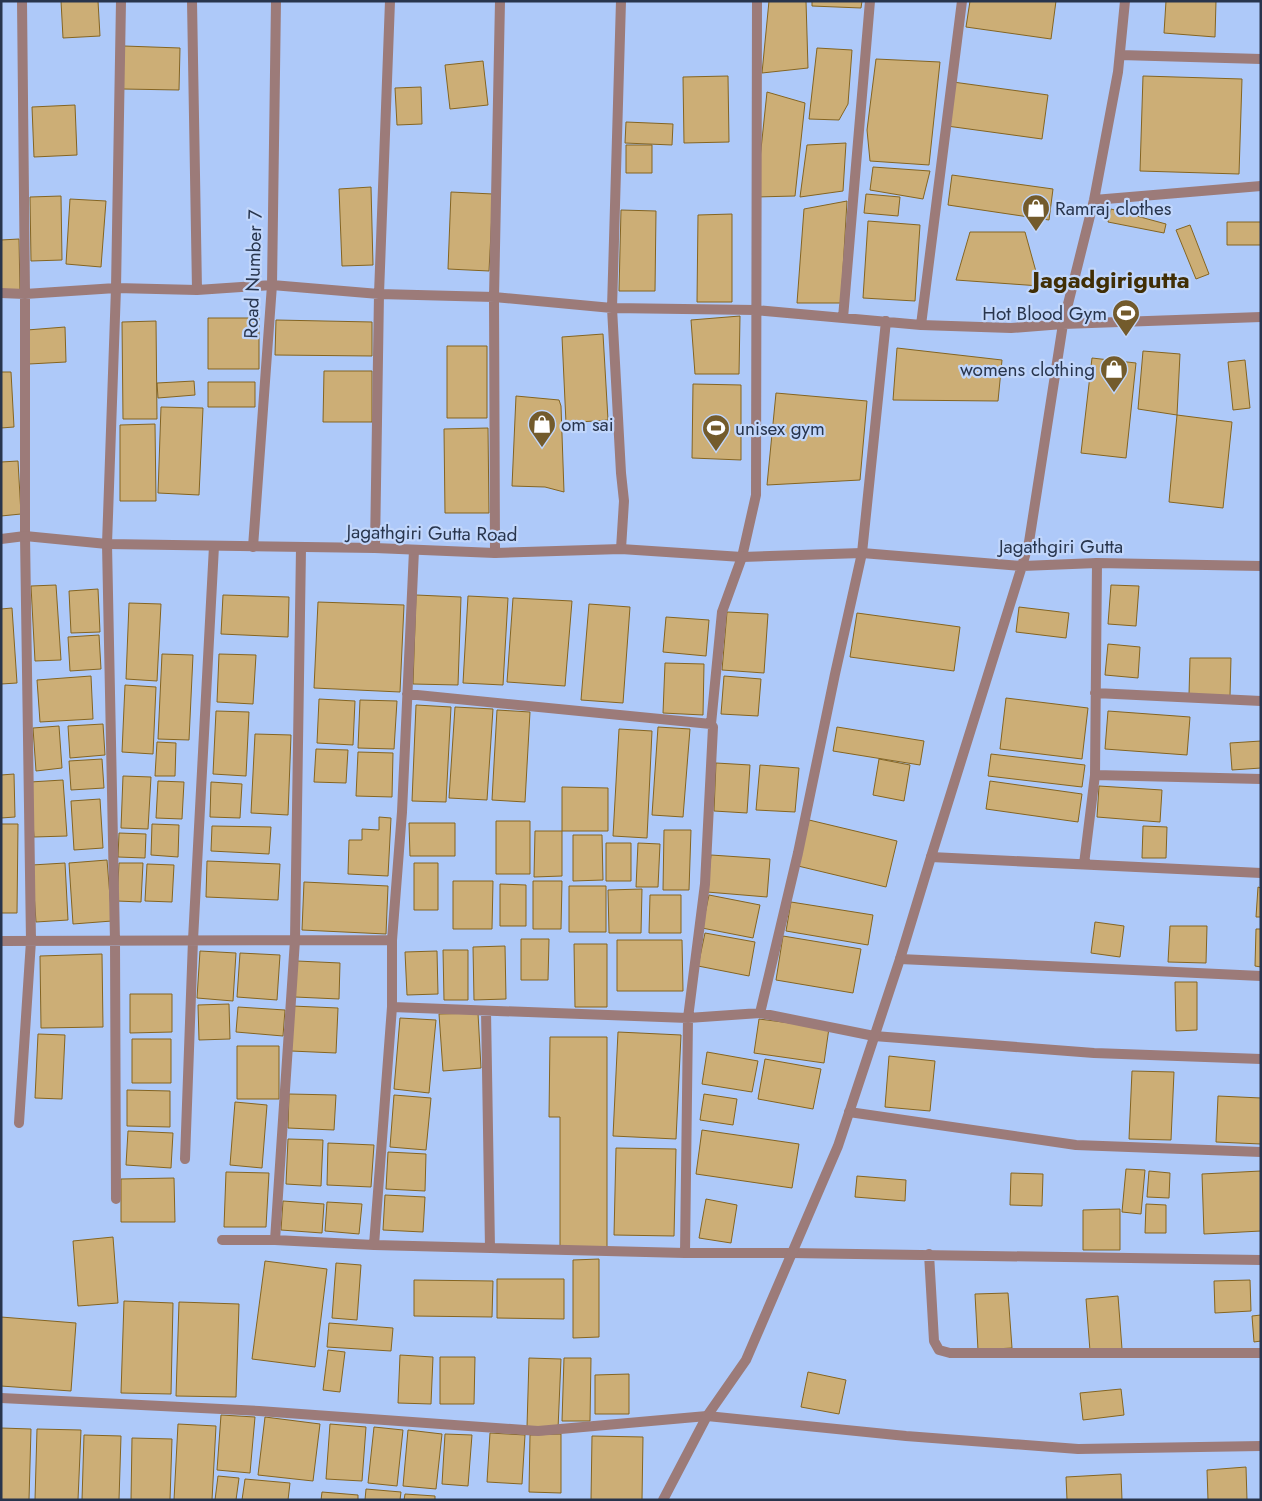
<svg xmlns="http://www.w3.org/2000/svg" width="1262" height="1501" font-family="Jost,sans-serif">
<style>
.building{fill:#ccae76;stroke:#856521}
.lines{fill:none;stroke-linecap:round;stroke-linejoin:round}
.service{stroke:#9c7b79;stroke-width:10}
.minor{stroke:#9c7b79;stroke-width:10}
.tertiary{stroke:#9c7b79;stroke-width:10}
.labels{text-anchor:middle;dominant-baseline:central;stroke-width:4.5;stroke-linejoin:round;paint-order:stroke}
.poi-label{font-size:19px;fill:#28354d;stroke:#c1d6fb;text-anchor:start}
.street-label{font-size:19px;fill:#28354d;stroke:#c1d6fb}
.district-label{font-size:24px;font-weight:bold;fill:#402e05;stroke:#c1d6fb}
</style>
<rect width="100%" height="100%" fill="#aec9f9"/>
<path class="building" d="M61 1H98L100 36 63 38Z
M769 1H806L808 68 762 73Z
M812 1H862L861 8 812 6Z
M970 1H1056L1051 39 966 27Z
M1166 1H1216L1215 37 1164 33Z
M124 46 180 48 179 90 123 89Z
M817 48 852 50 848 104 839 120 809 119Z
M876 59 940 62 929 165 870 161 867 130Z
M483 61 488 105 450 109 445 65Z
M728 76 729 142 684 143 683 77Z
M1143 76 1242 79 1239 174 1140 171Z
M953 82 1048 95 1042 139 947 126Z
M421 87 422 124 397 125 395 88Z
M767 92 805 103 795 196 756 197Z
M75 105 77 155 34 157 32 107Z
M626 122 673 124 672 145 625 143Z
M846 143 843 191 800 197 807 145Z
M626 145H652V173H626Z
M873 167 930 171 923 199 870 190Z
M952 175 1053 189 1049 220 948 205Z
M371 187 373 265 342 266 339 189Z
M451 192 493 194 489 271 448 269Z
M866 194 900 197 898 216 864 213Z
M61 196 62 260 31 261 30 197Z
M70 199 106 201 101 267 66 264Z
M847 201 841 303H797L804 209Z
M1111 209 1166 224 1164 233 1108 222Z
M621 210 656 211 655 291H619Z
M732 214V302H697L698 215Z
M868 221 920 225 915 301 863 298Z
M1227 222H1261V245H1227Z
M1190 225 1209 274 1196 279 1176 230Z
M970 232H1025L1040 286 956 280Z
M19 239 20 291H1V240Z
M740 316 739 374H695L691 320Z
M208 318H259V369H208Z
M276 320 372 322V356L275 355Z
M156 321 157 419H123L122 322Z
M65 327 66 362 29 364 27 330Z
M603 334 608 420 566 423 562 337Z
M447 346H487V418H447Z
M897 348 1002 360 998 401 893 400Z
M1143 351 1180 354 1177 415 1138 409Z
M1092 358 1136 363 1126 458 1081 453Z
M1245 360 1250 408 1233 410 1228 362Z
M324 371H372V422H323Z
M1 372H11L14 427 1 428Z
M194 381 195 395 158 398 157 383Z
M208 382H255V407H208Z
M693 384 741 385V460L692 458Z
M776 393 867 401 860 480 767 485Z
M516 396 559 400 561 406 564 492 545 487 512 486Z
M161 407 203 408 199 495 158 493Z
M1177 415 1232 422 1223 508 1169 502Z
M155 424 156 501H120V425Z
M488 428 489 513H445L444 429Z
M18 461 21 514 1 516V462Z
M56 585 61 660 35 661 31 586Z
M1111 585 1139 586 1136 626 1108 624Z
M98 589 100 632 71 633 69 591Z
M223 595 289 597 288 637 221 634Z
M416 595 461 597 458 685 413 684Z
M468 596 508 598 503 685 463 683Z
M513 598 572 601 565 686 507 682Z
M318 602 404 605 400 692 314 688Z
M129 603 161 604 157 681 126 679Z
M589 604 630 607 623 703 581 700Z
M1019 607 1069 613 1066 638 1016 632Z
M12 608 17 683 1 684V609Z
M727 612 768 614 764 673 722 670Z
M857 613 960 627 954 671 850 657Z
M666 617 709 620 706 656 663 652Z
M99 635 101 669 70 671 68 637Z
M1108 644 1140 647 1138 678 1105 675Z
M162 654 193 655 189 740 158 739Z
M219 654 256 655 253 704 217 702Z
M1190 658H1231L1230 696 1189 695Z
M665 663 704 664 703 715 663 713Z
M91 676 93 719 40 722 37 680Z
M724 676 761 679 758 716 721 714Z
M125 685 156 687 153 754 122 752Z
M1006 698 1088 708 1082 759 1000 749Z
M319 699 355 701 353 745 317 743Z
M360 700 397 701 394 749 358 748Z
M416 705 451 707 446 802 412 801Z
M455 707 493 709 487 800 449 798Z
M497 710 530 712 525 802 492 800Z
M216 711 249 712 246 776 213 774Z
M1108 711 1190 717 1187 755 1105 749Z
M103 724 105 755 70 758 68 726Z
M59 726 62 768 36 771 33 728Z
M658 727 690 729 683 817 652 815Z
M837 727 924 741 920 765 833 751Z
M619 729 652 731 647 838 613 836Z
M255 734 291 735 288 815 251 813Z
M1261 741V768L1232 770 1230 743Z
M157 742 176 743 175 776H155Z
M316 749 348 750 346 783 314 782Z
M358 752 393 753 392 797 356 796Z
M991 754 1085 765 1082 787 988 776Z
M102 759 104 788 71 790 69 761Z
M879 759 910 765 904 801 873 795Z
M716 763 750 765 747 813 714 811Z
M760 765 799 768 795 812 756 810Z
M14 774 15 817 1 818V775Z
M123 776 151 777 148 829 121 828Z
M63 780 67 836 34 837 30 782Z
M158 781 184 782 182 819 156 818Z
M990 781 1082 794 1078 822 986 809Z
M211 782 242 784 240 818 210 817Z
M1099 786 1162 790 1160 822 1097 817Z
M562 787 608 788V831H562Z
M100 799 103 848 74 850 71 801Z
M379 817 391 818 388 876 348 874 349 840H362V829L379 830Z
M809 820 897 841 886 887 798 866Z
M496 821H530V874H496Z
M409 823H455V856H410Z
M1 824H18L17 913H1Z
M152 824 179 825 178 857 151 855Z
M212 826 271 827 269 854 211 851Z
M1143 826 1167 827 1166 858H1142Z
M664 830H691L689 890H663Z
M535 831H562V876L534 877Z
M119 833 146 834 145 858 118 857Z
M573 835H602L603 880 573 881Z
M606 843H631V881H606Z
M638 843 660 844 658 887H636Z
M711 855 770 859 767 897 707 892Z
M107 860 112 921 73 924 69 863Z
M207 861 280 864 278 900 206 897Z
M65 863 68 920 36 922 32 865Z
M119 863H143L141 902 117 901Z
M414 863H438V910H414Z
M147 864 174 865 172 902 145 901Z
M453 881H493L492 929H453Z
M533 881H562L561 929H533Z
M304 882 388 886 386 934 302 930Z
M500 884 526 885V926H500Z
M569 886H606V932H569Z
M1258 887 1261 888V917H1256Z
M642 889 641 933H609L608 890Z
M650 895H681V933H649Z
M709 895 760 905 753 938 702 928Z
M791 902 873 915 868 945 786 931Z
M1095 922 1124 926 1120 957 1091 953Z
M1170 926H1207L1206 963 1168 962Z
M1256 929H1261V967L1255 966Z
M705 933 755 942 749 976 698 966Z
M783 936 861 949 853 993 776 980Z
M521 939H549L548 980H521Z
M617 940H682L683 991H617Z
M574 944H607V1007H575Z
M505 946 506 999 474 1000 473 947Z
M443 950H468V1000H444Z
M200 951 236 953 233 1001 197 998Z
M437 951 438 994 407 995 405 952Z
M240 953 280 955 277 1000 237 997Z
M102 954 103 1027 41 1028 40 956Z
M297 961 340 963 339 999 295 997Z
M1175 982H1197V1030L1176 1031Z
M130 994H172V1032L130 1033Z
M229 1004 230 1039 199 1040 198 1005Z
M292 1006 338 1008 336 1053 291 1051Z
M238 1007 285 1010 283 1036 236 1032Z
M478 1013 481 1068 443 1071 439 1014Z
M400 1018 436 1020 429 1093 394 1089Z
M759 1019 829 1028 824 1063 754 1053Z
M618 1032 681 1035 676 1139 613 1136Z
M38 1034 65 1035 62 1099 35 1098Z
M550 1037H607V1249H560V1117H549Z
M132 1039H171V1083H132Z
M237 1046H279V1099H237Z
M707 1052 758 1061 752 1092 702 1084Z
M889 1056 935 1061 930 1111 885 1107Z
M765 1059 821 1069 813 1109 758 1099Z
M1132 1071 1174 1072 1171 1140 1129 1139Z
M127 1090 170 1091V1127L127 1126Z
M289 1094 336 1095 334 1130 288 1128Z
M704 1094 737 1099 733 1125 700 1120Z
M394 1095 431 1098 426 1150 390 1147Z
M1218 1096 1261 1098V1144L1216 1142Z
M235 1102 267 1105 262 1168 230 1165Z
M702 1130 799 1144 792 1188 696 1174Z
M128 1131 173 1133 171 1168 126 1165Z
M288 1139 323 1140 321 1186 286 1184Z
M328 1143 374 1145 371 1187 327 1185Z
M616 1148 676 1149 674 1236 614 1235Z
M388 1152 426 1154 425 1191 386 1189Z
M1126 1169 1145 1170 1141 1214 1122 1212Z
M1149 1171 1170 1173 1169 1198 1147 1197Z
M1261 1171V1231L1204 1234 1202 1174Z
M226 1172 269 1173 266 1227H224Z
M1011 1173 1043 1174 1042 1206 1010 1205Z
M857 1176 906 1180 905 1201 855 1197Z
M174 1178 175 1222H121V1179Z
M385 1195 425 1197 423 1232 383 1230Z
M706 1199 737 1205 731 1243 699 1238Z
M283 1201 324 1204 322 1233 281 1230Z
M327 1202 362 1204 359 1234 325 1231Z
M1146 1204 1166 1205V1233H1145Z
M1120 1209V1250H1083V1210Z
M113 1237 118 1303 78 1306 73 1241Z
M599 1259V1337L573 1338V1260Z
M265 1261 327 1269 315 1367 252 1359Z
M336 1263 361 1265 357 1320 332 1318Z
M497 1279H564V1319L497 1318Z
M414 1280 493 1281 492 1317 414 1316Z
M1250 1280 1251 1311 1215 1313 1214 1281Z
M1008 1293 1012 1348 978 1350 975 1294Z
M1118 1296 1122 1349 1090 1351 1086 1299Z
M124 1301 173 1303 171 1394 121 1393Z
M179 1302 239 1304 236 1397 176 1396Z
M1261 1315V1341L1254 1342 1252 1316Z
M1 1317 76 1323 71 1391 1 1386Z
M329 1323 393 1328 391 1351 327 1347Z
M328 1350 345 1352 340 1392 323 1390Z
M400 1355 433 1357 431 1404 398 1403Z
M440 1357H475L474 1404H440Z
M529 1358 561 1359 558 1429 527 1427Z
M564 1358H591L590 1421H562Z
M808 1372 846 1380 839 1414 801 1407Z
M629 1374V1414H595V1375Z
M1121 1389 1124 1415 1083 1420 1080 1393Z
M221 1415 255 1417 250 1473 217 1470Z
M265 1417 320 1424 313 1481 258 1475Z
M178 1424 216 1426 212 1500H174Z
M330 1424 366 1427 362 1481 326 1479Z
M374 1427 403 1430 397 1486 368 1483Z
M1 1428 31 1429 29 1500H1Z
M37 1429 81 1430 78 1500H35Z
M408 1430 442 1434 436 1489 403 1486Z
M490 1433 525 1435 522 1484 487 1482Z
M445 1434 472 1435 468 1486 442 1484Z
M561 1434V1493L529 1492 530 1435Z
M84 1435 121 1436 119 1500H82Z
M592 1436 643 1437 642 1500H591Z
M132 1438 172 1439 170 1500H131Z
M1246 1467 1247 1500H1208L1207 1470Z
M1121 1474 1122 1500H1067L1066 1477Z
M218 1476 239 1478 236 1500H215Z
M245 1479 290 1483 288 1500H242Z
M366 1489 401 1492 400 1500H365Z
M322 1492 358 1495V1500H321Z
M405 1494 435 1496V1500H404Z"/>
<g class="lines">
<path class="service" d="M253 547 272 285"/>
<path class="minor" d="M192 1 197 290
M1120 55 1261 59
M1094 200 1261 186
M272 285 276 1
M1 293 25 294 116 288 197 290 272 285 379 294 494 297 612 308 755 310 921 325 1011 328 1063 324 1261 317
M843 318 870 1
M921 325 962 1
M375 548 379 294 390 1
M621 549 624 501 621 473 612 308 621 1
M495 553 494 297 500 1
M1097 563 1095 775 1261 779
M1022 566 1029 542 1063 324 1094 200 1118 72 1125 1
M1095 693 1261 701
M407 694 711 724
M931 857 1261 873
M1084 864 1095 775
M1 941 392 940
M900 959 1261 976
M392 1007 688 1018 760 1013 874 1036 1094 1053 1261 1059
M486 1011 490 1248
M760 1013 798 853 835 674 862 553 886 321
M849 1112 1076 1145 1261 1152
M19 1123 31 941 25 536V294L22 1
M185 1159 193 940 214 546
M116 1199 115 941 107 544 116 288 121 1
M222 1240H275L374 1245 685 1253H791L1261 1260
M275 1240 295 940 301 548
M374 1245 392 1007V940L402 812 414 550
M685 1253 688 1018 705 884 713 727 711 724 722 612 742 557 756 495 757 1
M929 1254 934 1341 939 1350 950 1353H1261
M1 1398 259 1411 538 1431 707 1416 906 1436 1078 1449 1261 1446"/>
<path class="tertiary" d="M1 539 25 536 107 544 375 548 495 553 621 549 742 557 862 553 1022 566 1097 563 1261 566
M663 1500 707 1416 746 1360 838 1146 900 959 931 857 1022 566"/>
</g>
<defs>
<g id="shop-pin" transform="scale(1.4375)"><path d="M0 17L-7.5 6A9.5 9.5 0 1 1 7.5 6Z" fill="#735b2c" stroke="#c1d6fb"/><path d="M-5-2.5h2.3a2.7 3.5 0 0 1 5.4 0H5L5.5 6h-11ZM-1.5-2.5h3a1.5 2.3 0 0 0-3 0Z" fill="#fff"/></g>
<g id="stadium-pin" transform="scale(1.4375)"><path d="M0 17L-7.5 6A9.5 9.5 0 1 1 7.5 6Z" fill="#735b2c" stroke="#c1d6fb"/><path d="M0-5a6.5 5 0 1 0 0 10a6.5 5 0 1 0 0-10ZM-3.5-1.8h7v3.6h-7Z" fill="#fff"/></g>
</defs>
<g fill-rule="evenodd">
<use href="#shop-pin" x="1036" y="208"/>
<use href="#stadium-pin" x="1126" y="313"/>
<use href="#shop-pin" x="1114" y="369"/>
<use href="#shop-pin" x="542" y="424"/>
<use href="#stadium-pin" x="716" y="428"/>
</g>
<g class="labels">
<g class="poi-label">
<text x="1055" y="208">Ramraj clothes</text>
<text x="1107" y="313" text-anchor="end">Hot Blood Gym</text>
<text x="1095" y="369" text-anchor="end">womens clothing</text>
<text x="561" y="424">om sai</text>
<text x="735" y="428">unisex gym</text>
</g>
<g class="street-label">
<text transform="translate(253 274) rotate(-88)">Road Number 7</text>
<text transform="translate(432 533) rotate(1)">Jagathgiri Gutta Road</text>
<text x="1061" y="546">Jagathgiri Gutta</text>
</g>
<g class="district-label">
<text x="1111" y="279">Jagadgirigutta</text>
</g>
</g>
<rect width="1262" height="1501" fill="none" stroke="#28354d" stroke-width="5"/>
</svg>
